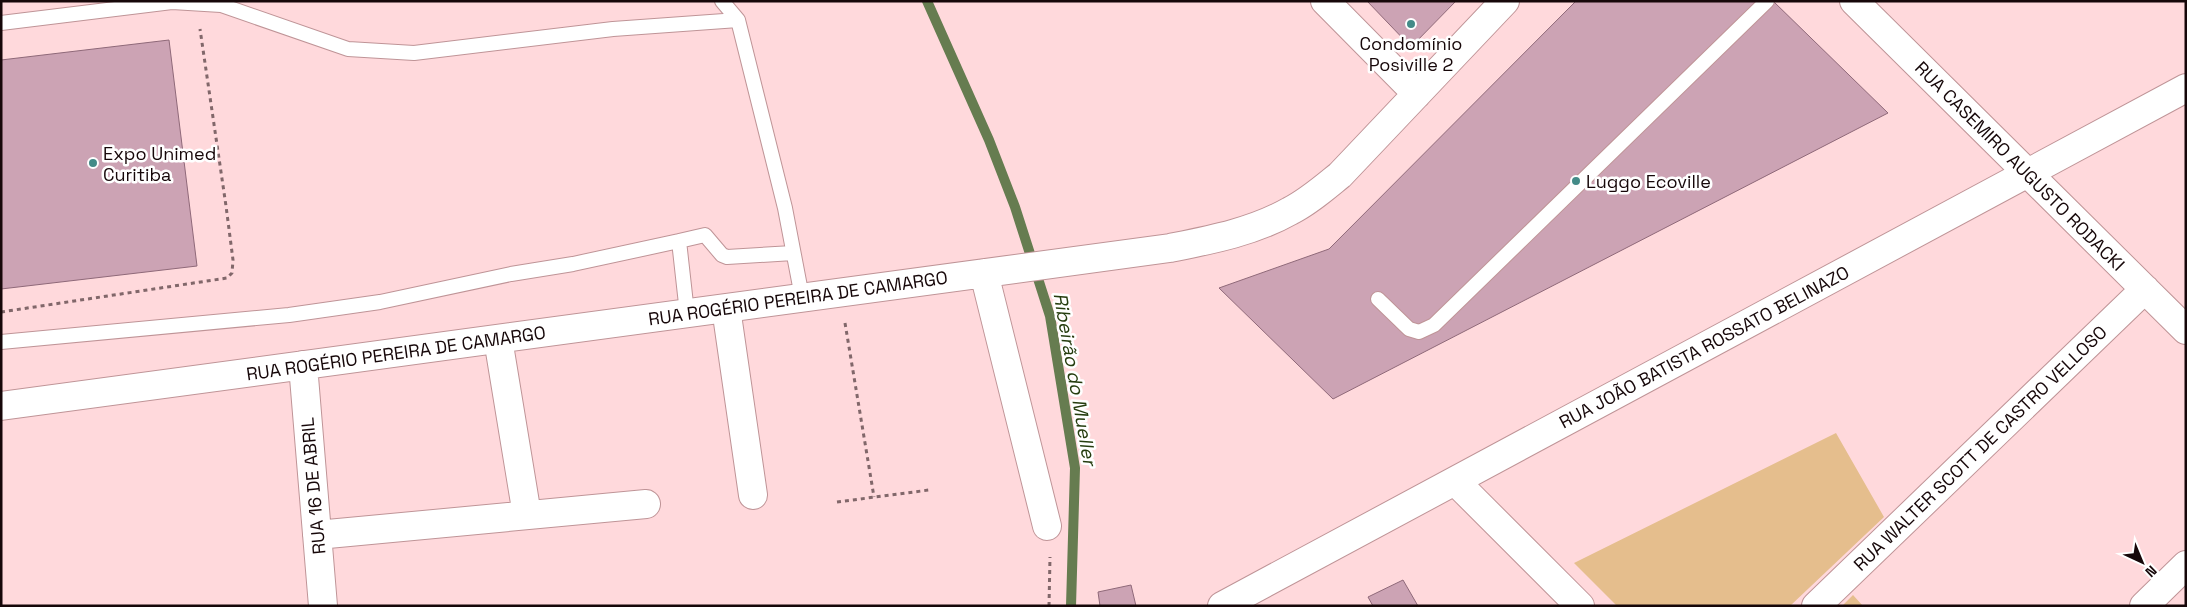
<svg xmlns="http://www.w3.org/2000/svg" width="2187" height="607" font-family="'Space Grotesk',sans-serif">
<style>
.green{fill:#e5be8d}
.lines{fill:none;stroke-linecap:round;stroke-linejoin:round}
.stream{stroke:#667c50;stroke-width:10}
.building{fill:#cca3b4;stroke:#8f6979}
.lane-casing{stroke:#bf9497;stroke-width:16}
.street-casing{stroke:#bf9497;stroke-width:30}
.path{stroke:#81676a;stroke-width:3;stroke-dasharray:4 4;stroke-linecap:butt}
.lane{stroke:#fff;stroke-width:14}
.street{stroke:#fff;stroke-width:28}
.poi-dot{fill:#438b88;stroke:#fff;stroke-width:2}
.labels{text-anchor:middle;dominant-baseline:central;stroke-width:5;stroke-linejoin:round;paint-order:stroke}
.poi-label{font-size:18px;fill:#160709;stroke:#fff;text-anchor:start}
.street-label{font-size:18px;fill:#160709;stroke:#fff}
.water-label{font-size:19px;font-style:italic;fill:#253c0e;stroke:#fff}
</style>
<rect width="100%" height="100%" fill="#ffd9dc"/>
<path class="green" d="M1836 433 1884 517 1790 606H1617L1574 563Z
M1853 595 1863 606H1842Z"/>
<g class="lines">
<path class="stream" d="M927 1 989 140 1015 207 1050 316 1075 468 1071 606"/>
</g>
<path class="building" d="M1367 1H1456L1411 47Z
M1576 1H1773L1888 113 1333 399 1219 288 1329 249Z
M169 40 197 266 1 289V60Z
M1403 580 1418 606H1373L1368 597Z
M1131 585 1136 606H1100L1098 592Z"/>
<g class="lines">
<g class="lane-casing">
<path id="lane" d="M722 1 738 20
M1 23 172 2 221 5 348 49 414 53 613 29 738 20 785 208 802 297
M679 241 705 235 722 255 727 257 793 253
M1378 299 1409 329 1419 332 1434 325 1767 1
M1 342 289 315 380 302 511 274 573 264 679 241 687 313"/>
</g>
<g class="street-casing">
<path id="street" d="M1325 1 1417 94
M1854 1 2186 330
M984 273 1047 526
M726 308 753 495
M498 339 527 515
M303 365 323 606
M1 406 1170 248C1210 240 1253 232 1290 211 1308 202 1324 188 1340 175L1505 1
M1455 481 1580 606
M317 535 646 504
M1222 606 2186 88
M1816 606 2145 289
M2144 606 2186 565"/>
</g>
<path class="path" d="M1 312 227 278 232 273 233 260 226 206 200 29
M845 323 874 497
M837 502 929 490
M1049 606 1050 557"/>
<use href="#lane" class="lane"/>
<use href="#street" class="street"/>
</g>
<g class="poi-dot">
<circle cx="1411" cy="24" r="5"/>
<circle cx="93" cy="163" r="5"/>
<circle cx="1576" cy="181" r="5"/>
</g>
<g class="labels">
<g class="poi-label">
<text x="1411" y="43" text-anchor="middle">Condomínio<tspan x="1411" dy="21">Posiville 2</tspan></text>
<text x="103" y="153">Expo Unimed<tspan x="103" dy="21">Curitiba</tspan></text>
<text x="1586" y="181">Luggo Ecoville</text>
</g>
<g class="street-label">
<text transform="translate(2020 166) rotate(45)">RUA CASEMIRO AUGUSTO RODACKI</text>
<text transform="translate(798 298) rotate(-8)">RUA ROGÉRIO PEREIRA DE CAMARGO</text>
<text transform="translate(1704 347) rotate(-28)">RUA JOÃO BATISTA ROSSATO BELINAZO</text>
<text transform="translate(396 353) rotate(-8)">RUA ROGÉRIO PEREIRA DE CAMARGO</text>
<text transform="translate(1980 448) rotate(-44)">RUA WALTER SCOTT DE CASTRO VELLOSO</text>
<text transform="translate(313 486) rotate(-95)">RUA 16 DE ABRIL</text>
</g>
<g class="water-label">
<text transform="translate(1075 379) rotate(80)">Ribeirão do Mueller</text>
</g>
</g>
<rect width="2187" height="607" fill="none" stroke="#160709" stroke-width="5"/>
<g transform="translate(2142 562) rotate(136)" stroke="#ffffff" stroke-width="4" paint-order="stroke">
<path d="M0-4L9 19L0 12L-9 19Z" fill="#160709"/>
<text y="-8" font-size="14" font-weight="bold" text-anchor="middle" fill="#160709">N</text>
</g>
</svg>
